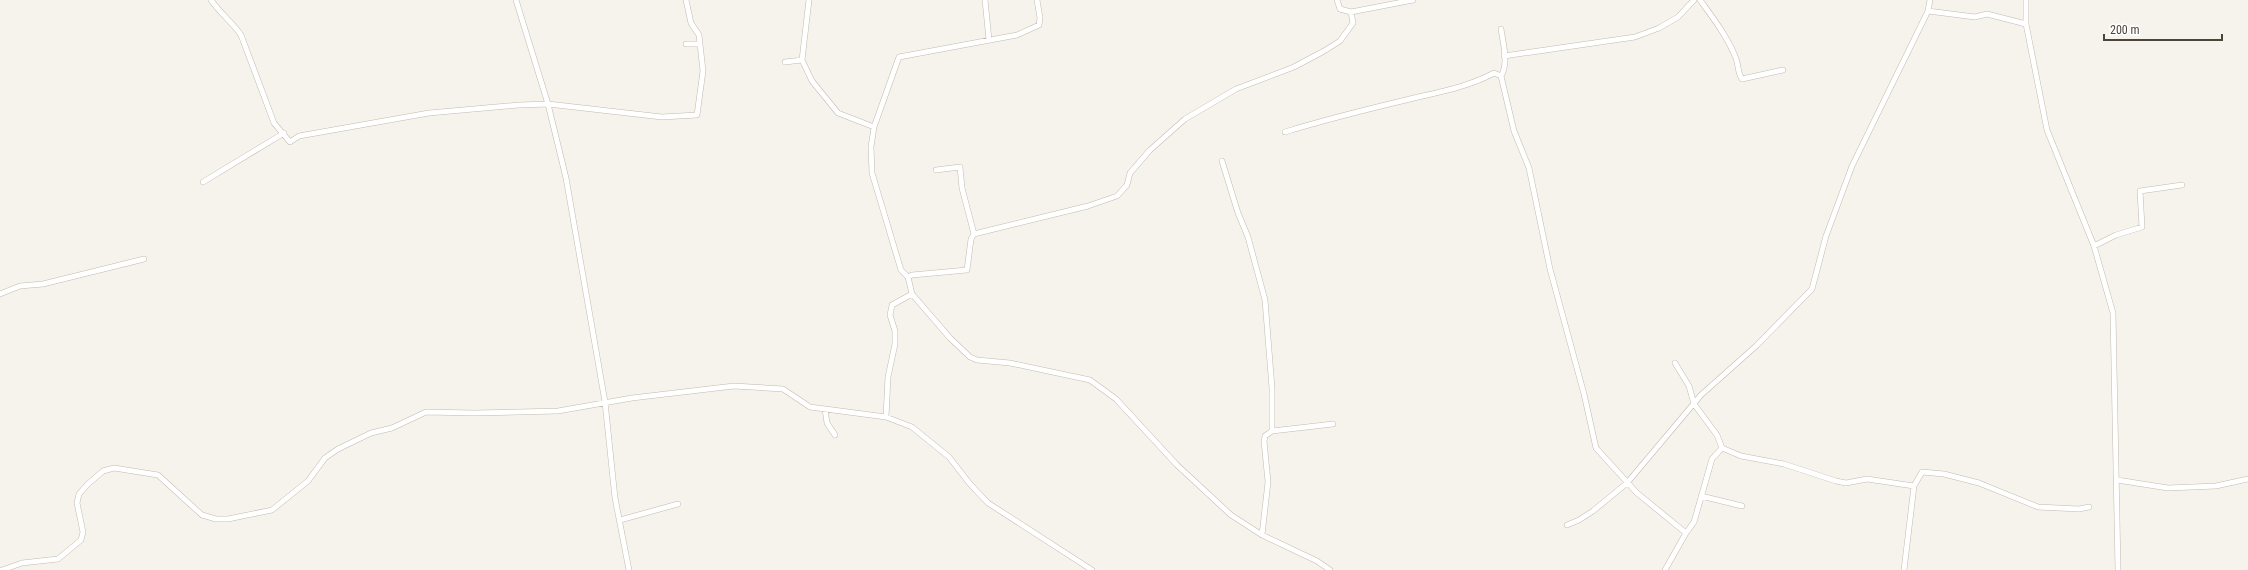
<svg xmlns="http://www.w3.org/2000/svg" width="2248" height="570" font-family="'Roboto Condensed',sans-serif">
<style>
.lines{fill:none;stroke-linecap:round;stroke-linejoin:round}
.minor-casing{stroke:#c2bbae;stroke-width:6}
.minor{stroke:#fff;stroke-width:5}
</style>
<rect width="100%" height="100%" fill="#f6f3ec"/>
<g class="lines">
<g class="minor-casing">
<path id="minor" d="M211 0C220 13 232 22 241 35L274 123 290 142 299 136 429 113 519 105 548 104 662 117 697 115 703 71 699 35 691 23 686 0
M516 0 548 104 566 178 605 402 615 498 629 570
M809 0 802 60 812 81 838 113 874 127
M985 0 989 40
M1037 0 1040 18 1039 25 1017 35 899 57 874 127 871 147 872 173 901 270 908 277 912 294 950 338 970 357 977 360 1010 363 1090 380 1116 399 1177 465 1231 515 1262 535 1317 561 1330 570
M1700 0C1713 18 1727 36 1735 56 1739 64 1737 72 1742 79L1783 70
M2026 0V24L2047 130 2094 246 2113 313 2118 570
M1928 11 1975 17 1987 14 2026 24
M1351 12 1413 0
M1501 29C1503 43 1509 63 1501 76L1514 131 1529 168 1550 269 1584 394 1596 448 1637 493 1686 533
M686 44H700
M1504 56 1635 37 1659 28 1678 17 1694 0
M785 62 802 60
M1285 132C1327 119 1368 109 1410 99 1439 92 1468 87 1494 73L1501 76
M1222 161 1238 213 1248 237 1265 300 1272 388V431L1265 436 1264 441 1268 482 1262 535
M936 170 960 167 962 188 974 234
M203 182 284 133
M2094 246 2116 235 2142 227 2140 191 2182 185
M908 277 912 275 967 270 971 239 974 234 1088 206 1117 196 1127 185 1130 173 1150 150 1185 119 1236 89 1294 67 1324 51 1340 41 1353 23 1351 12 1340 9 1337 0
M0 294 20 286 43 284 144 259
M1675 363 1689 386 1694 404 1717 435 1722 448 1741 456 1784 464 1836 481 1846 483 1867 479 1914 486
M825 409 827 423 835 435
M886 417 888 377 895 344V331L890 315 892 305 912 294
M1272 431 1333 424
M2117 480 2168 488 2216 486 2248 479
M1701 496 1742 506
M620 520 678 504
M1567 525 1579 520 1593 511 1627 483 1701 395 1756 346 1812 289 1826 236 1852 166 1928 11 1930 0
M2 570 22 563 58 559 81 540 83 532 77 503 79 494 88 484 103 471 114 468 158 475 202 515 216 519H228L272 510 308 481 325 458 338 449 371 433 392 428 426 412 474 413 558 411 632 398 734 386 783 389 810 407 886 417 912 427 949 457 970 484 988 503 1092 570
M1665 570 1686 533 1694 522 1712 459 1722 448
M1904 570 1914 486 1922 472 1944 474 1979 483 2038 507 2079 509 2089 507"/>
</g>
<use href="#minor" class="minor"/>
</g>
<path d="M2104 34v6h118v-6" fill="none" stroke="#4b4439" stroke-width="2"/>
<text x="2110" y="34" font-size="12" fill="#4b4439" stroke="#ffffff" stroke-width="3" paint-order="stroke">200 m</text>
</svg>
